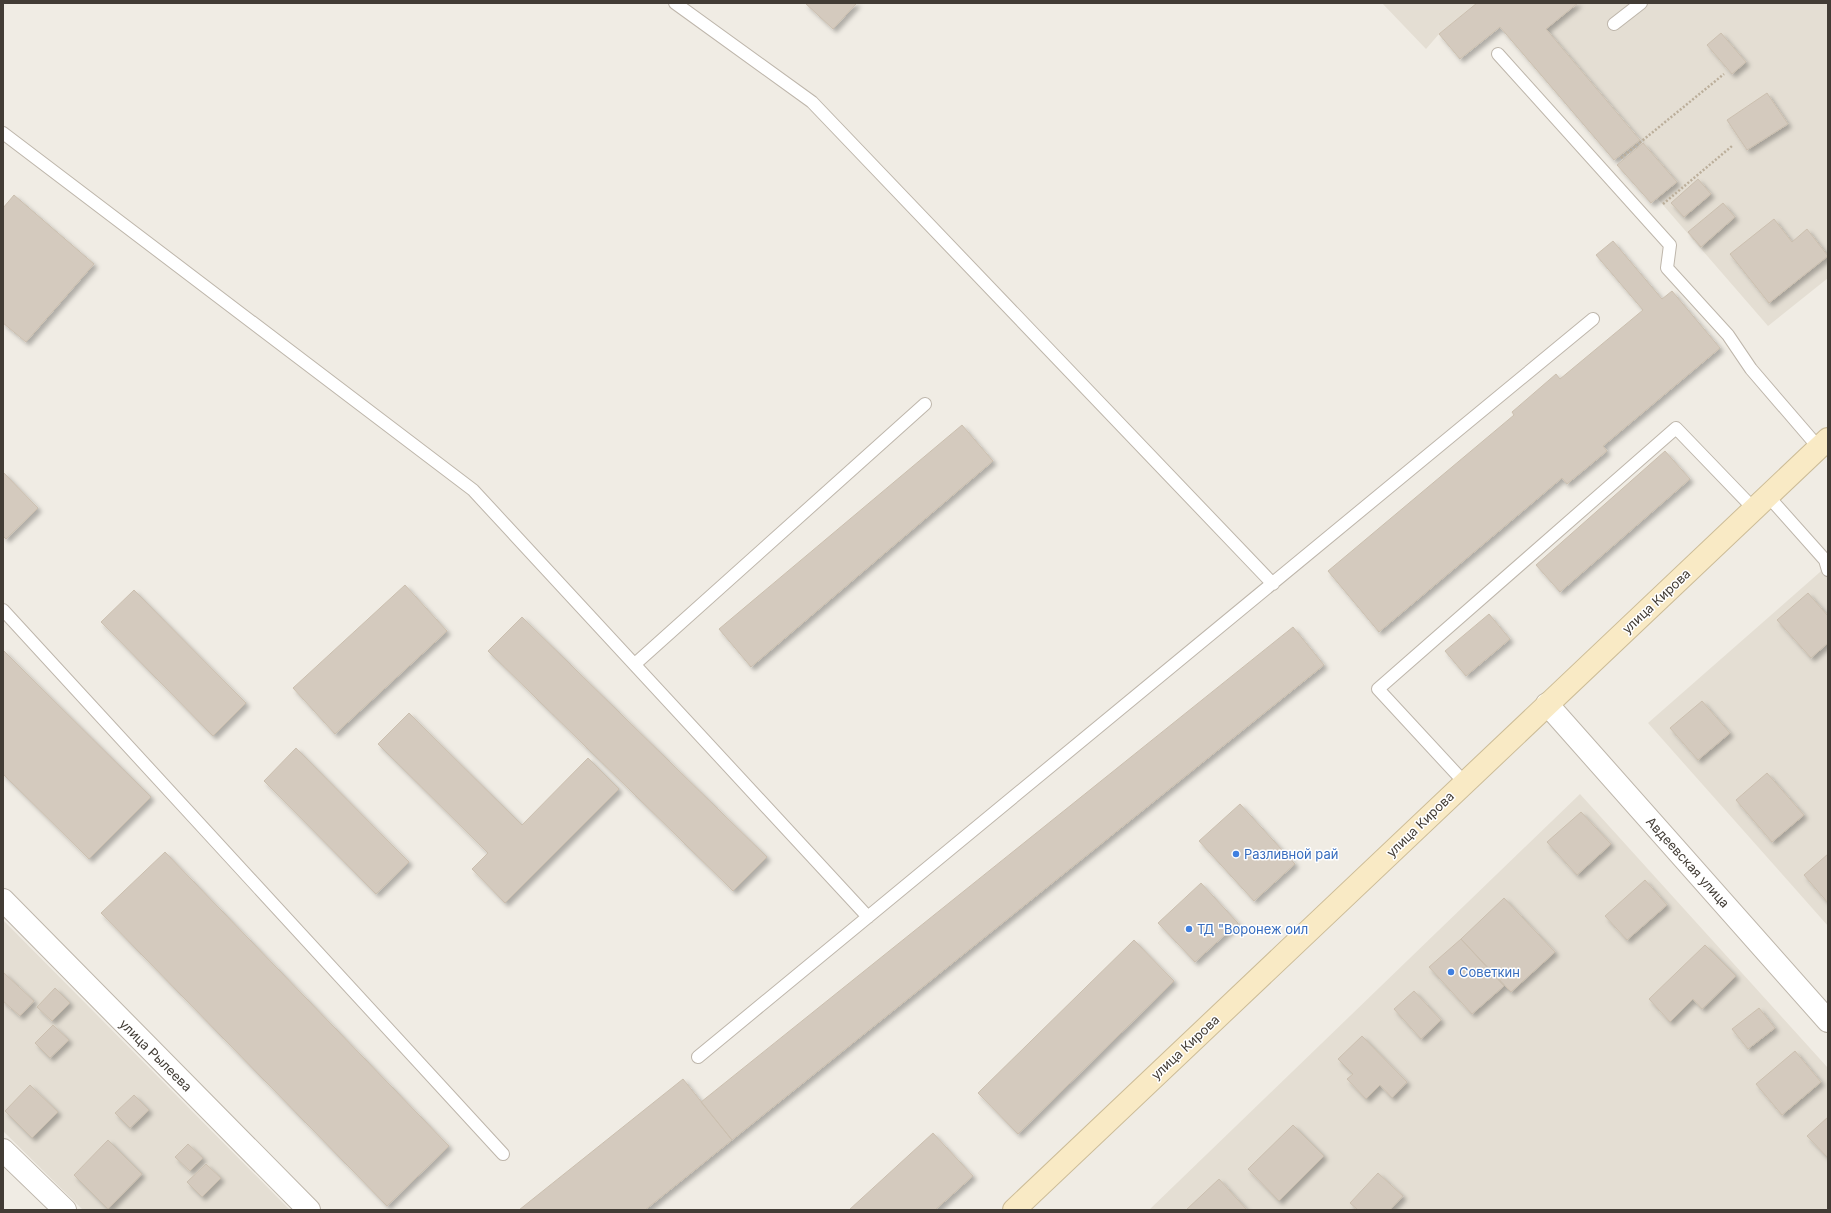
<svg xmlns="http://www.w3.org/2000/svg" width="1831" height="1213" font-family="Inter,sans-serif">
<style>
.residential{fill:#e4ded3}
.building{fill:#d4cabe;stroke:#cbbfaf;filter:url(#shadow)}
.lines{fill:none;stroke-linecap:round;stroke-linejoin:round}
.service-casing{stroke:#beb6ab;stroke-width:14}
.minor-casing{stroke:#beb6ab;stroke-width:24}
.secondary-casing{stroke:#ccbc97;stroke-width:24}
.path{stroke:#bbae9a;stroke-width:2.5;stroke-dasharray:2 2;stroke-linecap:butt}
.service{stroke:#fff;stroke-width:12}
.minor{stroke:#fff;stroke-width:22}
.secondary{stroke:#f9eac5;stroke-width:22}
.shop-dot{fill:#3f7fe0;stroke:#fff;stroke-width:1.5}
.labels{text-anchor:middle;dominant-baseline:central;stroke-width:3;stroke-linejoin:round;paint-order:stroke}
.street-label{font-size:13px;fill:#423c35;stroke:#fff}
.shop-label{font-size:13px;fill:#366cbe;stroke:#fff;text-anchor:start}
</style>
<defs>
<filter id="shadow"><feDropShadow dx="3.5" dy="3.5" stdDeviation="2" flood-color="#0004"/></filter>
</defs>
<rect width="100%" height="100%" fill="#f0ece4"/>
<path class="residential" d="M1382 3H1477L1439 34 1426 49Z
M1578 3H1828V278L1768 326 1657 198 1677 182 1546 29Z
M1828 565V926L1648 723Z
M1580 794 1828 1068V1210H1149Z
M3 920 290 1210H83L3 1131Z"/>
<path class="building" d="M805 3H857L833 29Z
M1477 3H1578L1546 29 1640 140 1614 160 1500 27 1460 59 1439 34Z
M1721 33 1746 62 1732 74 1707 45Z
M1767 93 1788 124 1747 150 1727 120Z
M1643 143 1677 182 1651 203 1617 165Z
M1698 179 1711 194 1684 217 1671 203Z
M14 195 94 264 26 342 3 323V208Z
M1723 203 1735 217 1701 247 1688 232Z
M1774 219 1792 242 1807 229 1828 256 1769 303 1730 254Z
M1613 241 1662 299 1672 291 1720 348 1603 446 1607 451 1567 484 1562 478 1379 632 1328 571 1514 415 1512 412 1556 374 1560 379 1643 310 1596 255Z
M962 425 993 461 751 667 719 629Z
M1665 451 1690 479 1560 592 1536 565Z
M3 472 38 508 6 539 3 536Z
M405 585 447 631 335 734 293 688Z
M134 590 246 703 213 736 101 622Z
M1808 593 1828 616V643L1811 658 1777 620Z
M1489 614 1510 639 1466 676 1445 651Z
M522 617 767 857 733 891 488 651Z
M1293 627 1324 665 732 1140 701 1102Z
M3 650 151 797 89 859 3 774Z
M1702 701 1730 733 1698 760 1670 728Z
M409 713 522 825 588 758 619 789 505 903 472 869 488 853 378 744Z
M296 748 409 862 376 894 264 781Z
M1767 773 1804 815 1772 842 1736 800Z
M1240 804 1295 864 1254 901 1199 841Z
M1581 812 1611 844 1577 875 1547 842Z
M165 852 449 1146 387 1206 101 913Z
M1828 854V903L1804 875Z
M1645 880 1667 905 1627 940 1605 916Z
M1201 883 1238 923 1195 962 1158 923Z
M1504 898 1555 952 1511 992 1461 939Z
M1461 939 1504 986 1472 1014 1429 967Z
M1134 940 1174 981 1018 1134 978 1093Z
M1705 945 1736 976 1702 1009 1693 999 1670 1022 1649 999Z
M3 972 34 1001 20 1016 3 1001Z
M55 988 70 1003 52 1021 37 1007Z
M1414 991 1441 1020 1421 1039 1394 1009Z
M1759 1008 1775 1028 1748 1049 1732 1029Z
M53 1025 69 1040 50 1058 35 1043Z
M1362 1036 1407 1082 1392 1098 1380 1085 1366 1099 1347 1079 1353 1074 1338 1059Z
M1795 1051 1821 1082 1782 1115 1756 1084Z
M683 1079 732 1140 645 1210H519Z
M30 1085 58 1112 32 1138 5 1111Z
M134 1095 149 1110 130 1128 115 1113Z
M1828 1117V1158L1807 1136Z
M1293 1125 1324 1156 1279 1201 1248 1169Z
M933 1133 973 1176 935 1210H849Z
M108 1140 142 1174 108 1209 74 1175Z
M188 1144 203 1158 190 1171 175 1157Z
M206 1164 221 1178 202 1197 187 1182Z
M1378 1173 1403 1196 1390 1210H1358L1350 1203Z
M1219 1179 1247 1210H1186Z"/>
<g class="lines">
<g class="service-casing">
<path id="service" d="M675 3 812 102 1273 584
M1614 24 1641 3
M1498 54 1670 245 1667 268 1728 335 1751 369 1819 448
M3 133 473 490 868 917
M1768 496 1825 560 1828 570
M3 610 503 1154
M635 664 925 404
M1464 782 1378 689 1676 428 1754 509
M698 1057 1593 319"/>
</g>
<g class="minor-casing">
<path id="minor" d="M1547 704 1828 1021
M3 900 309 1210
M3 1150 65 1210"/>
</g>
<g class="secondary-casing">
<path id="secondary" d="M1014 1210 1828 439"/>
</g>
<path class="path" d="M1621 158 1724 74
M1663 204 1732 146"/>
<use href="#service" class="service"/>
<use href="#minor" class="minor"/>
<use href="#secondary" class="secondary"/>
</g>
<g class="shop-dot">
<circle cx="1236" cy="854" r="4"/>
<circle cx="1189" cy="929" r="4"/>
<circle cx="1451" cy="972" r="4"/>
</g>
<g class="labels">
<g class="street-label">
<text transform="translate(1656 601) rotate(-43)">улица Кирова</text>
<text transform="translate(1420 824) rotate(-44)">улица Кирова</text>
<text transform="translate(1688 862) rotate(48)">Авдеевская улица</text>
<text transform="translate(1185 1047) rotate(-43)">улица Кирова</text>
<text transform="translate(156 1055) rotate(45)">улица Рылеева</text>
</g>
<g class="shop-label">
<text x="1244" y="854">Разливной рай</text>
<text x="1197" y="929">ТД "Воронеж оил</text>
<text x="1459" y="972">Советкин</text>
</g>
</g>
<rect width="1831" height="1213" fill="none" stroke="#423c35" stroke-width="8"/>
</svg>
